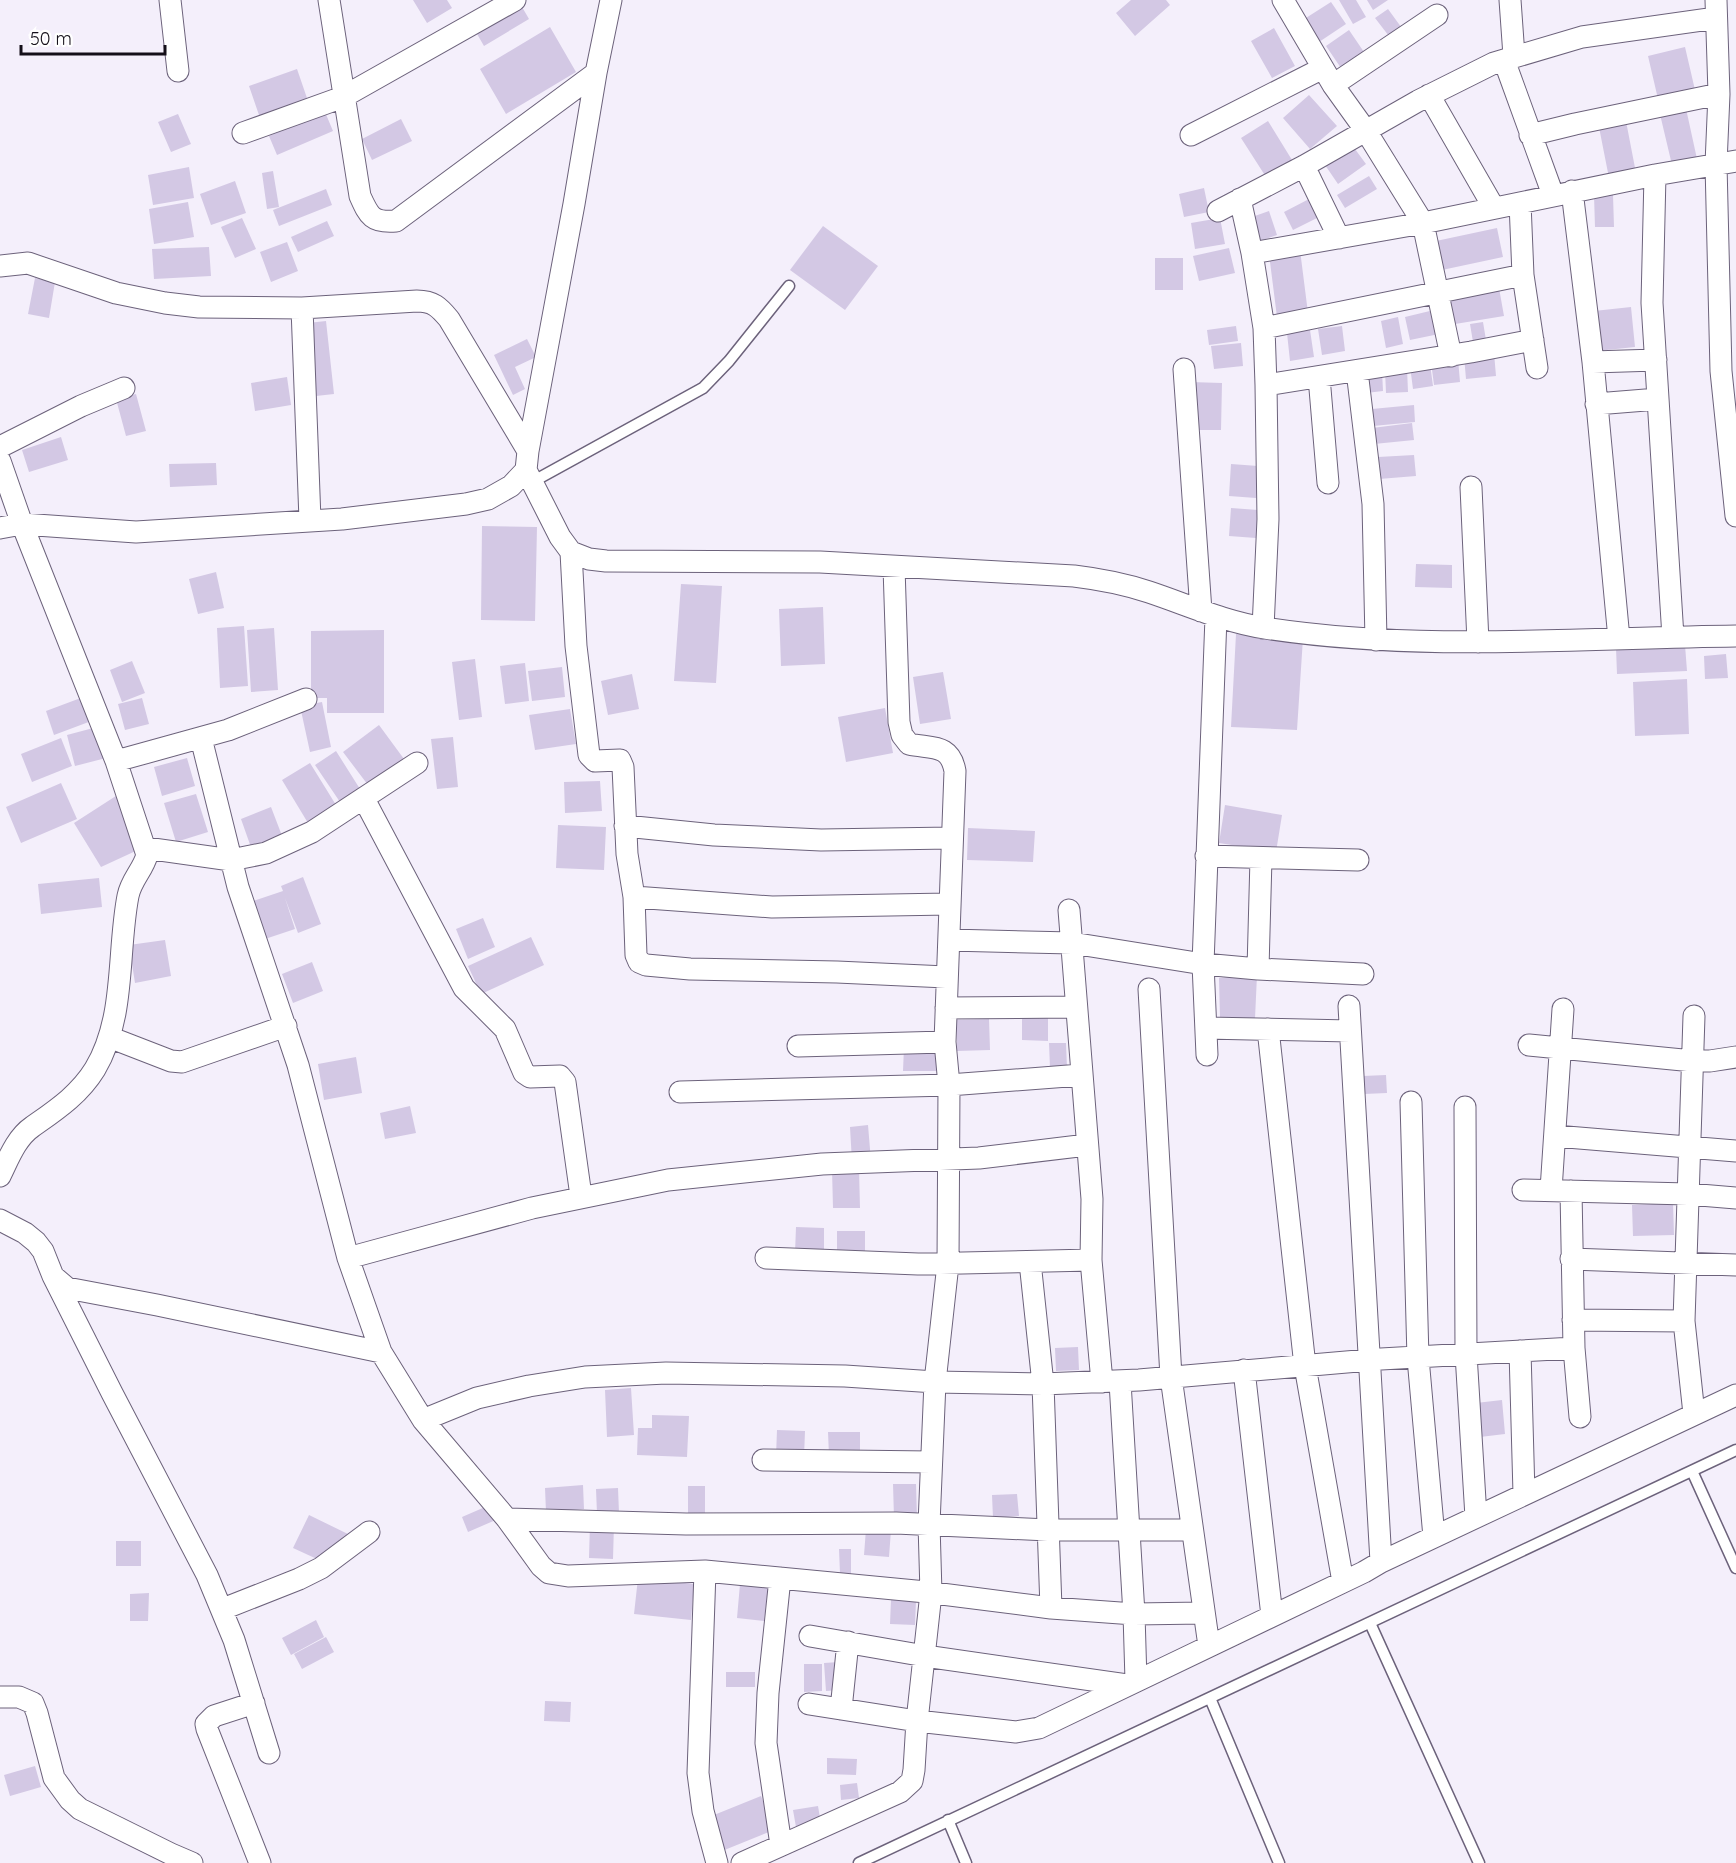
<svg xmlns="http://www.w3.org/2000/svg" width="1736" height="1863" font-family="Quicksand,sans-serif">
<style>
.building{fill:#d3c8e4}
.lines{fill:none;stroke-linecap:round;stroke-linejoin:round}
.lane-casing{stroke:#6c627b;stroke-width:13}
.street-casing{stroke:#6c627b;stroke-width:23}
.lane{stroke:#fff;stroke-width:10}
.street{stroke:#fff;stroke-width:21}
</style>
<rect width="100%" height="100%" fill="#f4effb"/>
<path class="building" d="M413 0H447L452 8 427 23Z
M518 0 529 19 484 46 473 27Z
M1131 0H1166L1170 5 1135 36 1116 13Z
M1339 0H1356L1366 17 1353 24Z
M1367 0H1388L1373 10Z
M1331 2 1346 24 1313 46 1298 23Z
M1388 9 1404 31 1392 40 1375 18Z
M550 27 576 72 506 114 480 69Z
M1274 28 1295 66 1272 78 1251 41Z
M1349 30 1366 55 1343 71 1326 46Z
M1685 47 1695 90 1658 99 1648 56Z
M297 69 308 101 260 118 249 86Z
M1309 95 1337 126 1310 149 1283 118Z
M1685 104 1697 159 1672 165 1659 110Z
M325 112 333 131 277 155 269 136Z
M178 114 191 144 171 152 158 122Z
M1625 116 1636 173 1609 178 1598 122Z
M401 119 412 141 372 160 362 139Z
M1268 121 1292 160 1266 177 1241 138Z
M1352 145 1366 164 1338 184 1325 165Z
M189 167 194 198 153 205 148 175Z
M273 171 279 207 267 209 262 173Z
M1369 176 1377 189 1345 208 1337 195Z
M235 181 246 213 211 225 200 194Z
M1204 188 1209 212 1184 217 1179 194Z
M326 189 332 205 279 226 273 210Z
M1594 195H1613L1614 227H1595Z
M1311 198 1319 217 1293 230 1284 212Z
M188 202 194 237 154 244 149 209Z
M1269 211 1277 235 1260 241 1252 217Z
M242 218 256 249 235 258 221 227Z
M1220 218 1225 244 1195 249 1191 223Z
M327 221 334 236 298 252 291 237Z
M823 226 878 266 845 310 790 270Z
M1497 228 1503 257 1442 270 1436 241Z
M287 242 298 271 271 282 260 252Z
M209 247 211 276 154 279 152 249Z
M1229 248 1235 273 1199 281 1193 256Z
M1300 250 1308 313 1277 317 1269 254Z
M1155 258H1183V290H1155Z
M35 278 55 282 49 318 28 314Z
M1499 288 1504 316 1449 325 1444 297Z
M1631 307 1635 347 1597 351 1594 311Z
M1434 310 1439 334 1410 340 1405 317Z
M1398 317 1403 344 1386 348 1381 321Z
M326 321 334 394 316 396 308 323Z
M1483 322 1487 346 1474 348 1470 324Z
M1236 326 1238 341 1209 345 1207 330Z
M1342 326 1345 351 1322 355 1318 329Z
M1310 330 1314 357 1290 361 1287 333Z
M527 339 536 357 515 367 525 389 513 395 494 355Z
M1241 343 1243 366 1214 369 1211 346Z
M1494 353 1496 376 1466 379 1464 356Z
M1458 359 1460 382 1434 385 1431 362Z
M1430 364 1433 386 1413 389 1410 366Z
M1407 368 1408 392 1386 393 1385 370Z
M1382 371 1383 391 1366 393 1365 372Z
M287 377 291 405 255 411 251 383Z
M1190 382 1222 383 1221 430H1190Z
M136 394 146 431 126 436 116 399Z
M1414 405 1415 422 1373 426 1372 409Z
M1412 423 1414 440 1374 444 1372 428Z
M61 437 68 460 29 472 22 450Z
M1414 455 1416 476 1379 479 1378 457Z
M216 463 217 485 170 487 169 464Z
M1231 464 1258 466 1256 498 1229 496Z
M1231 508 1258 510 1256 538 1229 536Z
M482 526 537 527 535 621 481 620Z
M1416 564 1452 565V588L1415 587Z
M216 572 224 608 198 614 189 579Z
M681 584 722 586 716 683 674 681Z
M823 607 825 664 781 666 779 609Z
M244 626 248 686 220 688 217 628Z
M274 628 278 690 251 692 247 630Z
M384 630V713H327V698H311V631Z
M1236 634 1303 638 1297 730 1231 727Z
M1685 645 1687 671 1617 674 1616 648Z
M1726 654 1728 678 1705 679 1704 656Z
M475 659 482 717 459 720 452 662Z
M132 661 145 693 122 702 110 670Z
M525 663 529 701 505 704 500 666Z
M562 667 565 697 532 701 528 671Z
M943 672 951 719 920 724 913 677Z
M632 674 639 709 608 715 601 681Z
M1687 679 1689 734 1635 736 1633 682Z
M86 696 94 720 54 735 46 711Z
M142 698 149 724 125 730 118 704Z
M322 702 331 747 310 752 300 706Z
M885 708 893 753 846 762 838 717Z
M570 709 576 744 535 750 529 715Z
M379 725 404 759 368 785 343 752Z
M97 727 106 758 75 766 67 735Z
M453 737 458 787 437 789 431 739Z
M61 738 72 766 32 782 21 754Z
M336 751 360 789 340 802 315 765Z
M187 758 195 786 162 796 154 767Z
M310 763 336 805 308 823 282 780Z
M600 781 602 811 565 813 564 782Z
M61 783 77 819 21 843 6 807Z
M119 794 140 849 101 867 74 823Z
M196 794 208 832 176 842 164 803Z
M1225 805 1282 815 1276 852 1219 843Z
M271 807 284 841 253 853 241 819Z
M558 825 606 827 604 870 556 868Z
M968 828 1035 831 1033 862 967 860Z
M303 877 321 924 298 933 285 898 295 929 262 940 250 902 283 891 281 886Z
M99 878 102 907 41 914 38 884Z
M483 918 495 947 468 959 456 929Z
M531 937 544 965 481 994 468 966Z
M165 940 171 976 135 983 129 945Z
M312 962 323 991 293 1003 282 974Z
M1257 975 1255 1019 1220 1018 1219 978Z
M1022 1012H1048V1041L1022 1040Z
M989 1019 990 1050 957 1051V1020Z
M1049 1043H1066L1067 1068H1050Z
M904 1047H937L936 1071H903Z
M356 1057 362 1093 324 1100 318 1064Z
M1386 1075 1387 1093 1364 1094 1363 1076Z
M410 1106 416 1133 385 1139 380 1113Z
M868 1125 871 1161 852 1162 850 1127Z
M832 1169H859L860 1208H833Z
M1673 1203 1674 1235 1633 1236 1632 1205Z
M796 1227 824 1228V1254L795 1253Z
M837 1231H865V1255H837Z
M1078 1347 1079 1370 1056 1371 1055 1348Z
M631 1388 634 1435 607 1437 605 1390Z
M1502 1400 1505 1434 1480 1437 1476 1403Z
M652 1415 689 1416 687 1457 637 1455 638 1428H652Z
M777 1430 805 1431 804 1457 776 1456Z
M828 1432H860V1455L829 1456Z
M893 1484H916L917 1517 894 1518Z
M583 1485 584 1509 546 1512 545 1488Z
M688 1486H705V1520H688Z
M618 1488 619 1513 597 1514 596 1489Z
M1017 1494 1019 1516 993 1518 992 1495Z
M492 1504 498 1519 468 1532 462 1517Z
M309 1515 350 1535 317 1559 293 1548Z
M590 1523 614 1524 613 1559 589 1558Z
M866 1529 891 1530 889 1557 864 1555Z
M116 1541H141V1566H116Z
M839 1549H851V1574H840Z
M638 1578 694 1584 691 1620 634 1614Z
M740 1584 768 1588 764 1621 737 1618Z
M149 1593 148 1621H130V1594Z
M891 1600 916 1601 915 1625 890 1624Z
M316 1620 324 1637 291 1655 282 1638Z
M326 1637 334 1652 302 1669 294 1654Z
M839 1662 840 1690 826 1691 824 1663Z
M804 1664H822V1691L804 1692Z
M726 1672H755V1687H726Z
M545 1701 571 1702 570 1722 544 1721Z
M827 1758 857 1759 856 1775 827 1774Z
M35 1766 41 1787 10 1796 4 1775Z
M857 1783 859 1798 841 1800 840 1785Z
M761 1796 774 1830 722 1851 709 1817Z
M818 1806 821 1824 796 1827 793 1810Z"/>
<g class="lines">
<g class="lane-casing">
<path id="lane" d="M532 482 703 388 729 361 789 286
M1692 1471 1736 1568
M1370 1623 1479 1863
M1210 1698 1279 1863
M948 1820 966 1863
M859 1863 1736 1450"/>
</g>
<g class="street-casing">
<path id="street" d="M170 0 178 71
M329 0 360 196C369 216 372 223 396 221L596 73
M611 0 596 73 574 204 528 451 526 470 560 537 571 552 589 559 606 561 820 562 1074 576C1099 579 1125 584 1149 592 1188 605 1225 622 1265 628 1421 652 1579 638 1736 636
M1283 0 1333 85 1366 131 1423 223 1451 356
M1510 0 1514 56
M1716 0 1719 94 1716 164 1721 371 1736 516
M1504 60 1553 195
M1333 85 1437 15
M1429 95 1494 208
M243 133 343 97 515 0
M1191 135 1323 68
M1530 135 1575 124 1719 94
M1304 166 1339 238
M1655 175 1652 303 1673 637
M1572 191 1593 362 1619 639
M1240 199 1252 253 1423 223 1655 175 1736 161
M1520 203 1523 275 1537 368
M1218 211 1304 166 1418 101 1494 63 1582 37 1716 18
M1252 253 1264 328 1266 385 1268 519 1263 628
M0 266 28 263 116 293 165 303 199 307 302 308 310 520
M302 308 417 301C433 301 439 307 449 319L528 451
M1264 328 1523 275
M1593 362 1656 360
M1184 369 1201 611
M1357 371 1373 504 1376 640
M1319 377 1328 483
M1266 385 1471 352 1533 340
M1596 404 1658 399
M0 447 81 406 124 388
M0 461 22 524 116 761 147 855C143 870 131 880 128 896 117 953 126 1017 95 1069 79 1095 56 1110 32 1127 16 1138 8 1160 0 1176
M1471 487 1478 642
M0 528 22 524 136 532 342 519 466 504 488 499 511 486 526 470
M571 552 576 646 589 755 595 761 620 760 623 767 627 854 634 897 636 955 639 962 646 965 690 969 837 972 946 977
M201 738 238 887 298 1065 348 1258 381 1352 423 1420 507 1519 541 1566 549 1573 568 1576 705 1571 926 1592 1051 1608 1134 1614 1203 1613
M116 761 228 730 306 699
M364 799 464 988 505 1029 524 1073 530 1077 560 1076 565 1082 581 1196
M625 826 714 835 821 840 951 838
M146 848 231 860 266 853 312 832 417 763
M1206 856 1358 860
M634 897 772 907 949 904
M1069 910 1092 1199 1091 1260 1102 1382
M949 940 1072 943 1203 964 1258 969 1363 974
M1258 969 1261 858
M1149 989 1171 1377 1209 1646
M946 1008 1076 1007
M1206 1028 1350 1031
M1268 1029 1305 1366 1343 1582
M109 1037 171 1061 182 1062 286 1026
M1529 1045 1693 1061H1710L1736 1057
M798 1046 945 1042
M1207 1055 1203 964 1216 617
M680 1092 949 1085 1081 1075
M1411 1102 1418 1358 1434 1537
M1465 1107 1466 1354 1476 1517
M1555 1136 1736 1151
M1523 1190 1688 1194 1736 1198
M1551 1190 1563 1009
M1571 1191 1574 1348 1580 1417
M0 1220 25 1233 36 1242 43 1251 53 1276 67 1288 157 1305 381 1352
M348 1258 532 1208 668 1180 822 1164 979 1158 1087 1145
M766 1258 918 1264 1091 1260
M1571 1259 1736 1265
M1030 1262 1043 1384 1051 1608
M53 1276 112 1393 207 1575 234 1640 269 1753
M1573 1320 1684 1321
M1520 1351 1524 1494
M1244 1370 1272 1616
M1120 1382 1134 1614 1136 1681
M1694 1414 1684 1321 1694 1016
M423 1420 477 1398 529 1386 585 1377 666 1373 845 1376 935 1382 1043 1384 1139 1380 1381 1359 1574 1348
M763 1460 931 1462
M507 1519 686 1524 896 1523 1048 1530H1192
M1381 1562 1736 1395
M705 1571 698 1773 703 1811 717 1863
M780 1578 768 1693 766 1743 781 1845
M223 1609 299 1579 321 1568 369 1532
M810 1636 925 1656 1127 1685
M0 1697H19L33 1703 37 1713 54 1778 70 1800 80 1809 171 1854 192 1863
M254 1703 214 1716 206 1724 207 1729 260 1863
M809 1704 917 1721 1016 1732 1039 1728 1364 1572 1381 1562 1349 1006
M841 1709 848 1642
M742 1863 900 1792 912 1781 914 1770 917 1721 931 1593 929 1524 935 1382 948 1264 949 1085 945 1042 955 771C950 743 931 749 909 744L902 735 899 722 894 567"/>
</g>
<use href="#lane" class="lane"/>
<use href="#street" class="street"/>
</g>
<path d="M21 45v9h144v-9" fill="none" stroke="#140f19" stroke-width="3"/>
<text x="30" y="45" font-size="18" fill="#140f19" stroke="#ffffff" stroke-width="4.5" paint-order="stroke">50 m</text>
</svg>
